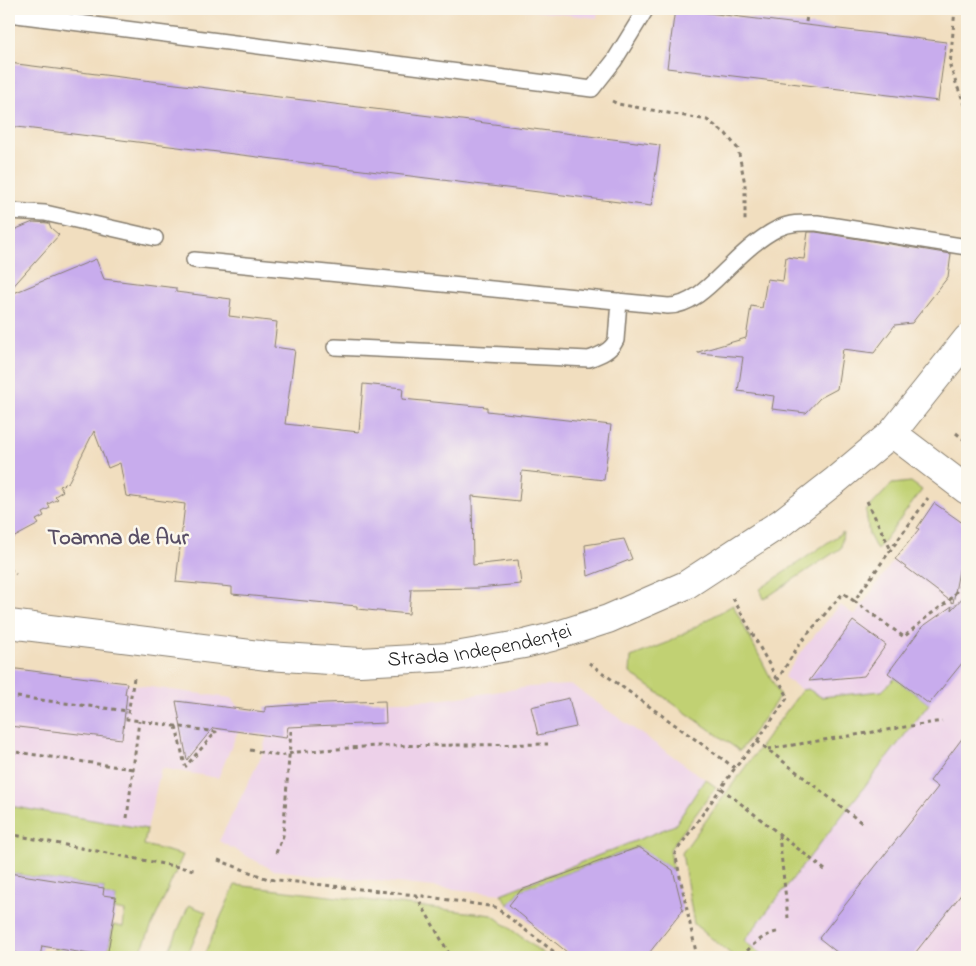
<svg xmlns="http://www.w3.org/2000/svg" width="976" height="966" font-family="'Indie Flower',sans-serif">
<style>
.built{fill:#edd1e9}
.green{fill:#c1d173;stroke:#6e7648}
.building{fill:#c8aced}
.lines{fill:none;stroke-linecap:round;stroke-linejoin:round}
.service-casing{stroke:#867d6e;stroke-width:18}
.minor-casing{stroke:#867d6e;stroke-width:30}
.secondary-casing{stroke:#867d6e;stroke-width:30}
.path{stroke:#867d6e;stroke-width:3;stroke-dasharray:4 4;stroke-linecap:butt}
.service{stroke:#fff;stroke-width:15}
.minor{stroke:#fff;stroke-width:28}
.secondary{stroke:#fff;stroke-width:28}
.labels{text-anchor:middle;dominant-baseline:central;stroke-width:5;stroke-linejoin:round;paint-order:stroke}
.street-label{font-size:21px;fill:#1c1c1c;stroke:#fbf7ec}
.neighbourhood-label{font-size:22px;font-weight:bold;fill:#584e65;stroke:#fbf7ec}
</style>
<rect width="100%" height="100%" fill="#fbf7ec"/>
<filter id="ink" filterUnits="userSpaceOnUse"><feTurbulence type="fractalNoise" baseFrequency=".02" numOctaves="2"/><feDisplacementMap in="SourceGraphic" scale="10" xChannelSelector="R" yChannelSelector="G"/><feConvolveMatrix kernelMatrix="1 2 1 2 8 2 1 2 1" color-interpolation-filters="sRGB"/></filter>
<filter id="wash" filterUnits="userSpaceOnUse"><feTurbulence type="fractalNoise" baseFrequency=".0096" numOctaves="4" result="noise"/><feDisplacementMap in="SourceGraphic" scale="20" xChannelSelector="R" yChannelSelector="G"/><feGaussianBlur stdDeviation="1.12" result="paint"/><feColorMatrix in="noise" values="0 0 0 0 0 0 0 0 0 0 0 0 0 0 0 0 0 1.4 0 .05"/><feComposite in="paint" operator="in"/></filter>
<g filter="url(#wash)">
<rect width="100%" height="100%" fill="#f1debf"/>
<path class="built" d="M516 9H598L597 18Z
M934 503 967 526V957H736L694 924 682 853 802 690 784 677 804 648 840 605 855 615Z
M9 668 231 698 240 709 238 731 218 778 161 768 147 829 9 806Z
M572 685 705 779 675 825 501 894 273 870 219 841 262 755 274 706 325 703 438 700 529 687Z"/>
<path class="green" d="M911 482 922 490 877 550 869 535 866 511 892 484Z
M843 532 841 548 764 599 760 589Z
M733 605 780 696 740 751 630 673 631 657 667 643Z
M895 678 929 704 744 941 765 957H732V955L694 924 682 853 802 690 808 689 821 697 882 691Z
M705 779 716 787 670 849 673 870 638 847 521 890 509 905 501 894 675 825Z
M9 806 147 829 144 845 183 855 138 957H54L56 938 68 951 107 956 113 925 123 927 125 911 114 909 116 897 103 895 104 888 9 873Z
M235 885 492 915 548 957H203Z
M189 905 206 912 187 957H166Z"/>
<g id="blocks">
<path class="building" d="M675 9 946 42 938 101 667 68Z
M9 63 660 145 651 206 9 126Z
M33 222 49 223 51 228 59 235 9 291V232Z
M808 232H816L951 254 948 277 912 323 895 325 874 353 843 349 837 389 820 398 806 413 772 409 774 396 738 391 743 357 698 353V352L746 338 751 306 762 308 767 279 783 281 786 257 804 259Z
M96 259 104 279 176 288V292L231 299 229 316 277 322 274 347 295 350 285 424 359 432 363 384 403 388 402 399 487 407V411L611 425 604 480 522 471 519 501 472 496 473 565 518 560 521 584 478 588 411 589 409 614 357 609V606L232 594V587L176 582 185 504 126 496 120 463 108 468 94 431 68 483 59 486 63 491 55 496 58 499 48 504 50 508 42 512 44 516 36 520 39 524 9 540V295Z
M934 503 960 521 965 528 966 533 953 603 895 559 919 529 917 528Z
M624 539 632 559 588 576 585 545Z
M967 593V657L929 704 888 673 922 627 952 606 951 610Z
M853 621 886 645 864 676 809 681Z
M9 668 127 683 125 694H127L122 739 9 726Z
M569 698 576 727 538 735 531 707Z
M176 701 265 712V707L325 703 385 701 386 723 288 727 286 738 213 728 187 760Z
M967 732V887L912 957H843L819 938 938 787 930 781Z
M639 847 673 870 683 910 646 957H573L509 905 521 890Z
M9 873 104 888 103 895 116 897 114 909 115 910 107 957 42 946 40 957 9 952Z"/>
</g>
</g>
<g filter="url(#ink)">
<use href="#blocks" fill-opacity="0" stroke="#867d6e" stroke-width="1"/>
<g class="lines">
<g class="service-casing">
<path id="service" d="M9 14 592 89 614 61 646 9
M9 211 45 213 155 238
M194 260 668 306C693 306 714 281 731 265 744 252 762 236 779 228 791 222 804 223 817 223L967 247
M335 347 589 359C600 355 611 351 616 340L619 301"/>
</g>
<g class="minor-casing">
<path id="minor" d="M892 433 967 490"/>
</g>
<g class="secondary-casing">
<g id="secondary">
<path id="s1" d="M9 624 268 656 360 662 450 657 524 644 552 637 608 619 686 585 781 523 836 480 892 433 967 339"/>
</g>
</g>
<path class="path" d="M955 9 950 66 957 86 967 109
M806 22 808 9
M612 101 618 104 707 120 726 134 738 149 745 184V222
M956 433 967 442
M867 501 891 550
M9 569 16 574
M733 598 777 679
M854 601 904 637 928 616 949 601 967 577
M589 663 735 768
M134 678 127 719 216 732 185 767
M9 696 129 711
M176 726 185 766
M757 741 862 823
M768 749 942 721
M250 750 280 756 296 752 376 746 548 744
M9 751 133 769
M127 818 139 721
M9 834 194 870
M779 835 788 918
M276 853 283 836 291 731
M218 860 268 879 416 895 495 907 561 957
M825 870 721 788 735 768 757 741 788 697 778 679 800 643 843 593 854 601 928 498
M416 895 451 957
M23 957 24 954
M697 957 675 853 721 788
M742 957C752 944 764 934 781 931"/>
<use href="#service" class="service"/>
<use href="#minor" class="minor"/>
<use href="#secondary" class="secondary"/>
</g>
</g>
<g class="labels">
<g class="street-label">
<text stroke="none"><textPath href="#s1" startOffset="474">Strada Independenței</textPath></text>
</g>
<g class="neighbourhood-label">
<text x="118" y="539">Toamna de Aur</text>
</g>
</g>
<rect width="976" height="966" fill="none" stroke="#fbf7ec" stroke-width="30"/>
</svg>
